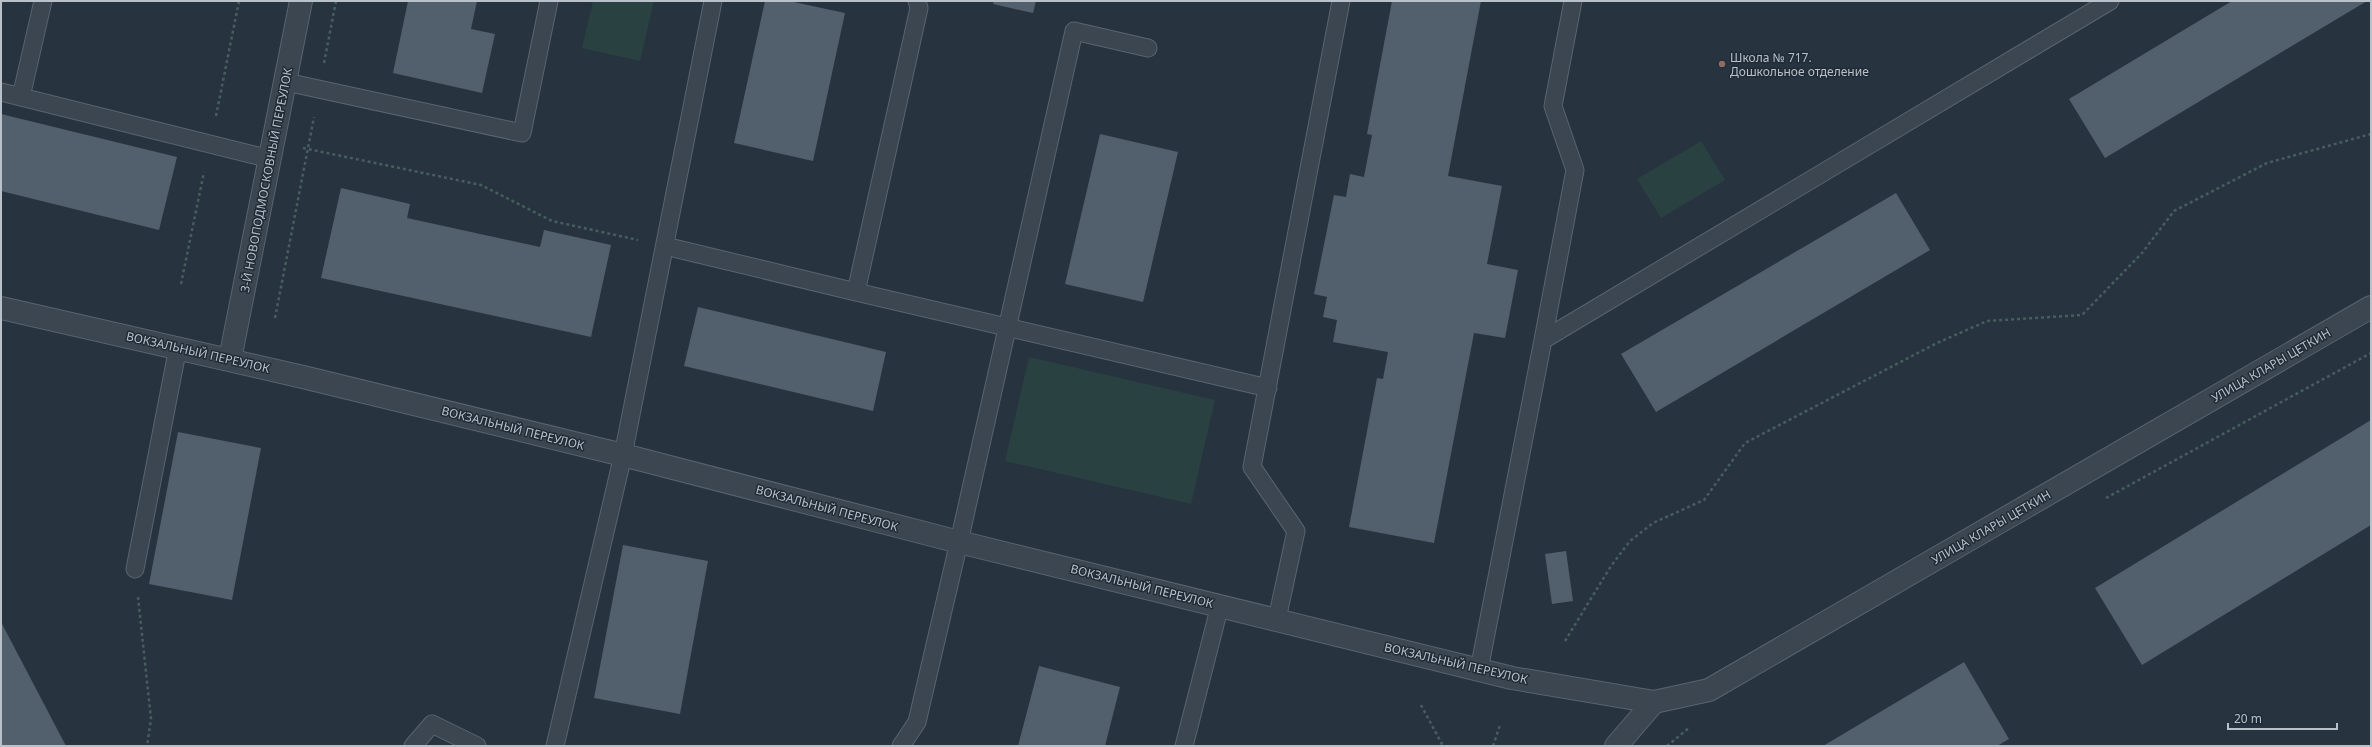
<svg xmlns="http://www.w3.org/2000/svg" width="2372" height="747" font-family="'Noto Sans',sans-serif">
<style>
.green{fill:#294141}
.building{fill:#525f6d}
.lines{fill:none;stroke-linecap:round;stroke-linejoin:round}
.service-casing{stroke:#59646e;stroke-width:19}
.minor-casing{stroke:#59646e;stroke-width:24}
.tertiary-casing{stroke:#59646e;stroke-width:24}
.path{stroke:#475d5e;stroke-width:2.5;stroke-dasharray:3 3;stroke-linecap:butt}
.service{stroke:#3b4650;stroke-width:17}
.minor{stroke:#3b4650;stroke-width:22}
.tertiary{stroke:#3b4650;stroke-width:22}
.education-dot{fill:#8d6e63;stroke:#202b36;stroke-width:1.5}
.labels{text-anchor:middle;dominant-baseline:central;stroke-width:3;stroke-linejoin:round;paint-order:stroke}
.poi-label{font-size:12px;fill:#b8c1ca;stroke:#202b36;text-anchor:start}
.street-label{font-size:12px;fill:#b8c1ca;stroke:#202b36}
</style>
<rect width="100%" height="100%" fill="#273440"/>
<path class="green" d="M593 1H654L640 61 582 48Z
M1701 141 1725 180 1661 218 1637 179Z
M1029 357 1215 400 1191 504 1005 461Z"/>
<path class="building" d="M408 1H477L471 29 495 34 482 93 393 73Z
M765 1H789L845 13 813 161 734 143Z
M994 1H1036L1033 13 993 4Z
M1392 1H1481L1448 176 1502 186 1487 264 1518 270 1505 338 1474 333 1434 543 1349 527 1377 378 1383 379 1388 352 1333 342 1337 320 1323 317 1327 297 1314 294 1334 195 1346 197 1350 174 1364 177 1372 135 1367 134Z
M2232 1H2367L2105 158 2069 99Z
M1 114 177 157 159 230 1 191Z
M1100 134 1178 152 1143 302 1065 284Z
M341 188 410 204 407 218 540 247 544 230 611 245 591 337 321 278Z
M1896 193 1930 250 1656 412 1621 354Z
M698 307 886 352 873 411 684 366Z
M2371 420V525L2142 665 2095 588Z
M178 432 261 448 232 600 149 584Z
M623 545 708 561 680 714 594 698Z
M1566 551 1573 601 1552 604 1545 554Z
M1 622 66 746H1Z
M1964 662 2009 739 1997 746H1823Z
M1039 666 1120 687 1105 746H1018Z"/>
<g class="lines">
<g class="service-casing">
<path id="service" d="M43 1 21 97 270 159
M286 82 522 133 549 1
M1 92 21 97
M665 246 856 292 919 8 917 1
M856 292 1268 388
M1543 340 1575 170 1553 106 1573 1
M135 569 178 347
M1277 619 1296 531 1252 467 1341 1
M1479 670 1543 340 2110 1
M413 746 432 724 477 746
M555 746 623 455 713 1
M901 746 917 722 959 542 1074 31 1148 48
M1184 746 1220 605"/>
</g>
<g class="minor-casing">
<path id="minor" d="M230 359 301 1"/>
</g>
<g class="tertiary-casing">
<path id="tertiary" d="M1 308 303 377 623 455 959 542 1512 678 1654 702
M1616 746 1654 702 1709 690 2371 307"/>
</g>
<path class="path" d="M324 63 336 1
M216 116 239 1
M303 148 481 185 552 221 638 240
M181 284 204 172
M275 318 314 117
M2106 498 2371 353
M138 597 151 719 147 746
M1565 641 1611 566 1630 541 1653 523 1704 500 1745 443 1937 343 1987 321 2082 315 2142 253 2174 211 2267 163 2371 134
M1421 705 1443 746
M1493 746 1500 725
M1667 746 1690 727"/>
<use href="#service" class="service"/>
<use href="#minor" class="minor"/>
<use href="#tertiary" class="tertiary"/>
</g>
<circle class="education-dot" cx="1722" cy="64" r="4"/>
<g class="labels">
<g class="poi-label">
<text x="1730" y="57">Школа № 717.<tspan x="1730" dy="14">Дошкольное отделение</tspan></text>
</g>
<g class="street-label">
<text transform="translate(266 180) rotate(-79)">3-Й НОВОПОДМОСКОВНЫЙ ПЕРЕУЛОК</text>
<text transform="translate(198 352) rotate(13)">ВОКЗАЛЬНЫЙ ПЕРЕУЛОК</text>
<text transform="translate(2271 365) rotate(-30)">УЛИЦА КЛАРЫ ЦЕТКИН</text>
<text transform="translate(513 428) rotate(14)">ВОКЗАЛЬНЫЙ ПЕРЕУЛОК</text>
<text transform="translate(827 508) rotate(15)">ВОКЗАЛЬНЫЙ ПЕРЕУЛОК</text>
<text transform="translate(1991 527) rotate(-30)">УЛИЦА КЛАРЫ ЦЕТКИН</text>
<text transform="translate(1142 586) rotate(14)">ВОКЗАЛЬНЫЙ ПЕРЕУЛОК</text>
<text transform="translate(1456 663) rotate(13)">ВОКЗАЛЬНЫЙ ПЕРЕУЛОК</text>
</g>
</g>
<rect width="2372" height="747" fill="none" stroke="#b8c1ca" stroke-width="4"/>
<path d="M2228 723v6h109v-6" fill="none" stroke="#b8c1ca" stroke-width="2"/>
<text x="2234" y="723" font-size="12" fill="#b8c1ca" stroke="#202b36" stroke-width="3" paint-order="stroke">20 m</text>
</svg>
